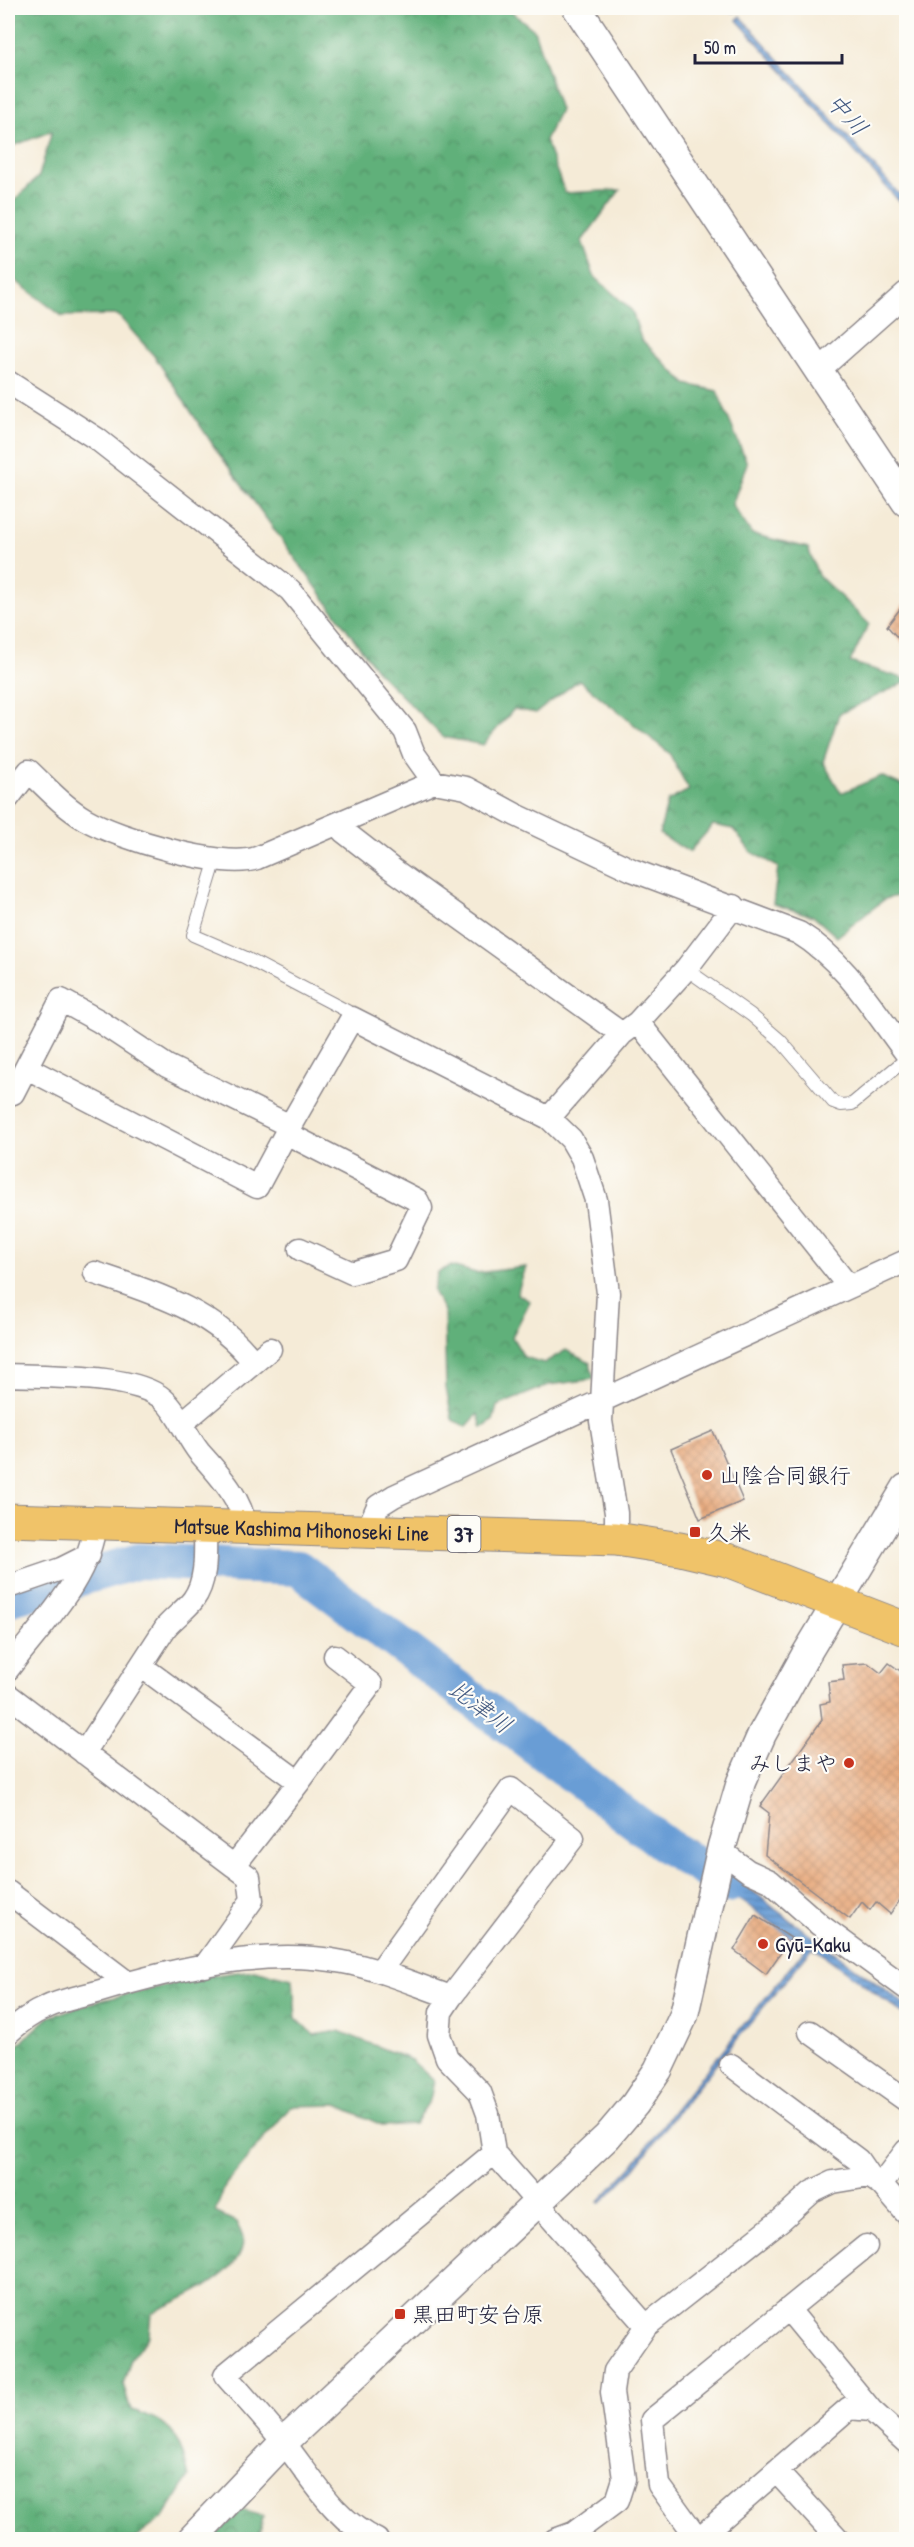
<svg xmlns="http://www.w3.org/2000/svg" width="914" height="2547" font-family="'Patrick Hand','Klee One',sans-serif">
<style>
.forest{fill:url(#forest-crowns);stroke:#42695a;stroke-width:1.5}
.water{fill:url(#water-rules);stroke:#466088;stroke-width:1.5}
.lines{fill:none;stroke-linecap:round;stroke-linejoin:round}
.stream{stroke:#699dd5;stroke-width:6}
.river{stroke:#699dd5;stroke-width:36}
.building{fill:url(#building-cross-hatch)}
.service-casing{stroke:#8c8689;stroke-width:14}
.minor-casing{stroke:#8c8689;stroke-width:25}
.tertiary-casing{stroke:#8c8689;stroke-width:31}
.primary-casing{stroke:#8c8689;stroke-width:35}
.service{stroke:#fff;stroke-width:12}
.minor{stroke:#fff;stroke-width:22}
.tertiary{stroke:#fff;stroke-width:28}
.primary{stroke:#f0c369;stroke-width:33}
.poi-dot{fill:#c8321e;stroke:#fdfcf7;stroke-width:2}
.labels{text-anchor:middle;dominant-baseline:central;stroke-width:4.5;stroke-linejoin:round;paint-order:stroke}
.shield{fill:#fdfcf7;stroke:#646373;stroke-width:1.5}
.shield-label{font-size:21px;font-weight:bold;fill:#22223b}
.poi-label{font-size:22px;fill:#22223b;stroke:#fdfcf7;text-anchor:start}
.street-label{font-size:22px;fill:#22223b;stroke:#fdfcf7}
.water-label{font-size:24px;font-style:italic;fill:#425980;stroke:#fdfcf7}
</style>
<defs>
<pattern id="forest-crowns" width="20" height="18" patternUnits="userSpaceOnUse" patternTransform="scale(1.5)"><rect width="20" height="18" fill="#61b07a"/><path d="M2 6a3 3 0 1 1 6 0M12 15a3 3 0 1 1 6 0" fill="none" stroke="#508f65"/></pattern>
<pattern id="water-rules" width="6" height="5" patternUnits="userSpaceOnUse" patternTransform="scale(1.5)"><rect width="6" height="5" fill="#699dd5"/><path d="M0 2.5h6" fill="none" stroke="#5680ae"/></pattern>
<pattern id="building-cross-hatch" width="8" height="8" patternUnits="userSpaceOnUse" patternTransform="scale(1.5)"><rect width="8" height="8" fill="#e7a87a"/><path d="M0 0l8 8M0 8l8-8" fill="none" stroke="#c6906a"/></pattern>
</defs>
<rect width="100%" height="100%" fill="#fdfcf7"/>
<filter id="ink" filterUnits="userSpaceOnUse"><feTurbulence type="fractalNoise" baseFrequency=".0167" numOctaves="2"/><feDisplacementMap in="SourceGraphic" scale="12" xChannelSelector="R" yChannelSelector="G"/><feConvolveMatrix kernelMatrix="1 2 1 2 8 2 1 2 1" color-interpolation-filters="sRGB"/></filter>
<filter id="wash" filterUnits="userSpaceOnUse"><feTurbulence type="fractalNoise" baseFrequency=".008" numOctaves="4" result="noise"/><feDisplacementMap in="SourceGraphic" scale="24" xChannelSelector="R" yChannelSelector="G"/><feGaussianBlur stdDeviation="1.35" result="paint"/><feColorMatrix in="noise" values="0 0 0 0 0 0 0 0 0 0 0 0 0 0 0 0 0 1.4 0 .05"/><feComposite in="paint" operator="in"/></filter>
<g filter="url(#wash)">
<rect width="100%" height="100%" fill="#f5ebd7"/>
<path class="forest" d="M8 8H507L534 30 560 110 545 140 565 193 620 190 582 241 594 276 632 311 641 339 686 384 717 391 747 463 732 505 752 534 808 548 818 575 869 624 850 662 906 679V682L839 714 823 762 841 793 881 776 906 787V894L885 899 837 937 813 916 773 904 778 867 751 852 733 829 713 825 689 852 659 834 668 801 689 790 669 753 579 680 536 713 514 709 483 745 443 737 378 672 217 451 155 357 118 315 62 316 8 275V261L17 236 11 204 39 176 52 131 8 148Z
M451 1266 476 1273 526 1267 517 1294 530 1301 512 1337 524 1357 544 1363 566 1350 590 1363 594 1379 549 1385 497 1406 493 1421 482 1428 478 1414 466 1427 452 1419 446 1388 444 1311 433 1291 438 1272Z
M254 1970 293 1979 296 2018 314 2035 339 2031 411 2060 434 2081 430 2100 414 2124 384 2126 337 2105 291 2106 226 2184 215 2212 236 2222C238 2227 243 2234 243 2240 243 2276 178 2301 151 2313L149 2335 131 2359 123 2385 131 2410C173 2421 180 2438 189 2477L164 2517 134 2539H8V2054L49 2017 90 2003 207 1976Z
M242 2510 263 2516 259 2539 211 2540Z"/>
<path class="water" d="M740 16 906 202V209L737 20Z
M690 1839 775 1909 906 2005V2016L813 1947 681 2107 635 2168 601 2203 599 2201 632 2166 678 2105 806 1948 731 1893 685 1863Z"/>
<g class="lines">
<path class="stream" d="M731 8 733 10"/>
<path class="river" d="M8 1599 139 1561 298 1568 667 1846 728 1885"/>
</g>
<g id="blocks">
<path class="building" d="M906 601V647L887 626Z
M713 1431 743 1501 700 1519 671 1449Z
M868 1663 881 1673 889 1663 906 1675V1892L890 1914 876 1902 870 1910 862 1902 850 1919 765 1855 769 1813 760 1806 822 1720 820 1704 830 1702 828 1682 844 1680 842 1665Z
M755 1915 791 1938 766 1974 734 1950Z"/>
</g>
</g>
<g filter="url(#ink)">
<use href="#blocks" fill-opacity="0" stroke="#8c8689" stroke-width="1.5"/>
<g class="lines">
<g class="service-casing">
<path id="service" d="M216 859 193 935 244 957 347 1011 352 1018
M686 969 751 1015 780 1040 833 1102 841 1105 852 1104 906 1059"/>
</g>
<g class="minor-casing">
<path id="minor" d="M818 371 906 293
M8 382 97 439 290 590 405 731 414 754 434 782 466 788 516 815 632 870 799 933C845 961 874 1011 906 1053
M8 798 29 771C47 788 63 806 85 819 118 838 222 870 257 858L434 782
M341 823 343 831 392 869 622 1034 638 1022
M734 906 686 969 638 1022 849 1287
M27 1068 257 1187 286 1133 417 1200 421 1208 396 1260 352 1273 300 1249
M13 1093 61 1000 99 1021 167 1066 290 1126
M549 1118 622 1034
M286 1133 352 1018 549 1118 571 1139 582 1158 596 1200 608 1293 601 1421 616 1513V1539
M95 1273C151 1292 216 1311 253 1362
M8 1375C46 1377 135 1374 163 1399 179 1413 186 1436 199 1452 220 1476 240 1496 246 1528
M181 1424 270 1349
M367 1531 378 1506 394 1496 906 1261
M8 1587 61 1569 89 1555
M141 1666 299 1782 371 1684 335 1656
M8 1669C40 1626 90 1579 95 1523
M8 1695 234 1866
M84 1753 166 1627C174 1618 187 1608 193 1600 208 1580 205 1550 205 1527
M721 1851 748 1871 770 1881 820 1925 906 1988
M8 1892 128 1983
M205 1966 252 1900 249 1877 234 1866 299 1782
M380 1971 511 1789 573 1838 451 1997 441 2012 439 2035 447 2058 480 2092 488 2114 494 2153 646 2326
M810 2032 906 2100
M8 2033C19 2023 30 2014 45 2008 61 2000 80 1997 97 1992 174 1969 263 1947 343 1962 380 1969 416 1985 451 1997
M731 2065 858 2160 869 2176
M881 2184 906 2151
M788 2309 871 2410
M776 2471 839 2540
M377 2540C336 2522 312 2478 285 2444 266 2420 245 2398 225 2375L494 2153
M555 2540 574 2533 617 2501 624 2479 612 2392 615 2371 646 2326 781 2220 812 2192 833 2182 869 2176 881 2184 906 2213
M697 2540 849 2408 871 2410 906 2442
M699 2540 659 2485 652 2420 866 2246"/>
</g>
<g class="tertiary-casing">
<path id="tertiary" d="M577 8 906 502
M191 2540 284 2442 607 2137 635 2104 658 2070 684 2015 722 1846 741 1782 762 1734 805 1656 906 1488"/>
</g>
<g class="primary-casing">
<g id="primary">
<path id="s1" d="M8 1520 616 1539 680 1549 727 1560 906 1629"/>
</g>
</g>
<use href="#service" class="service"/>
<use href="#minor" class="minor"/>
<use href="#tertiary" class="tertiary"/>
<use href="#primary" class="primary"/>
</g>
</g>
<g class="poi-dot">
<circle cx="707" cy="1475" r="6"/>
<rect x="689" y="1526" width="12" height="12" rx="3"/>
<circle cx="849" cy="1763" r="6"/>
<circle cx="763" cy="1944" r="6"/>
<rect x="394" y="2308" width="12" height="12" rx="3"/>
</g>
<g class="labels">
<rect class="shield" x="447.5" y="1516" width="33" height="36" rx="4.5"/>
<g class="shield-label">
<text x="464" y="1534">37</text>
</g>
<g class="poi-label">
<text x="719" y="1475">山陰合同銀行</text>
<text x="707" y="1532">久米</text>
<text x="837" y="1763" text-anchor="end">みしまや</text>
<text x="775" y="1944">Gyū-Kaku</text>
<text x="412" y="2314">黒田町安台原</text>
</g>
<g class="street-label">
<text stroke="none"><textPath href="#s1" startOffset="294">Matsue Kashima Mihonoseki Line</textPath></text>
</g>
<g class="water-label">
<text transform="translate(848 114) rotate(48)">中川</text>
<text transform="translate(481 1706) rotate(37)">比津川</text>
</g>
</g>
<rect width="914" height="2547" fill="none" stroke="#fdfcf7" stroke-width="30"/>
<path d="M695 54v9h147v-9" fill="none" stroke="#22223b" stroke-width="3"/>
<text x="704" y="54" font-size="18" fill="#22223b" stroke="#fdfcf7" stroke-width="4.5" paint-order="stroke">50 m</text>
</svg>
